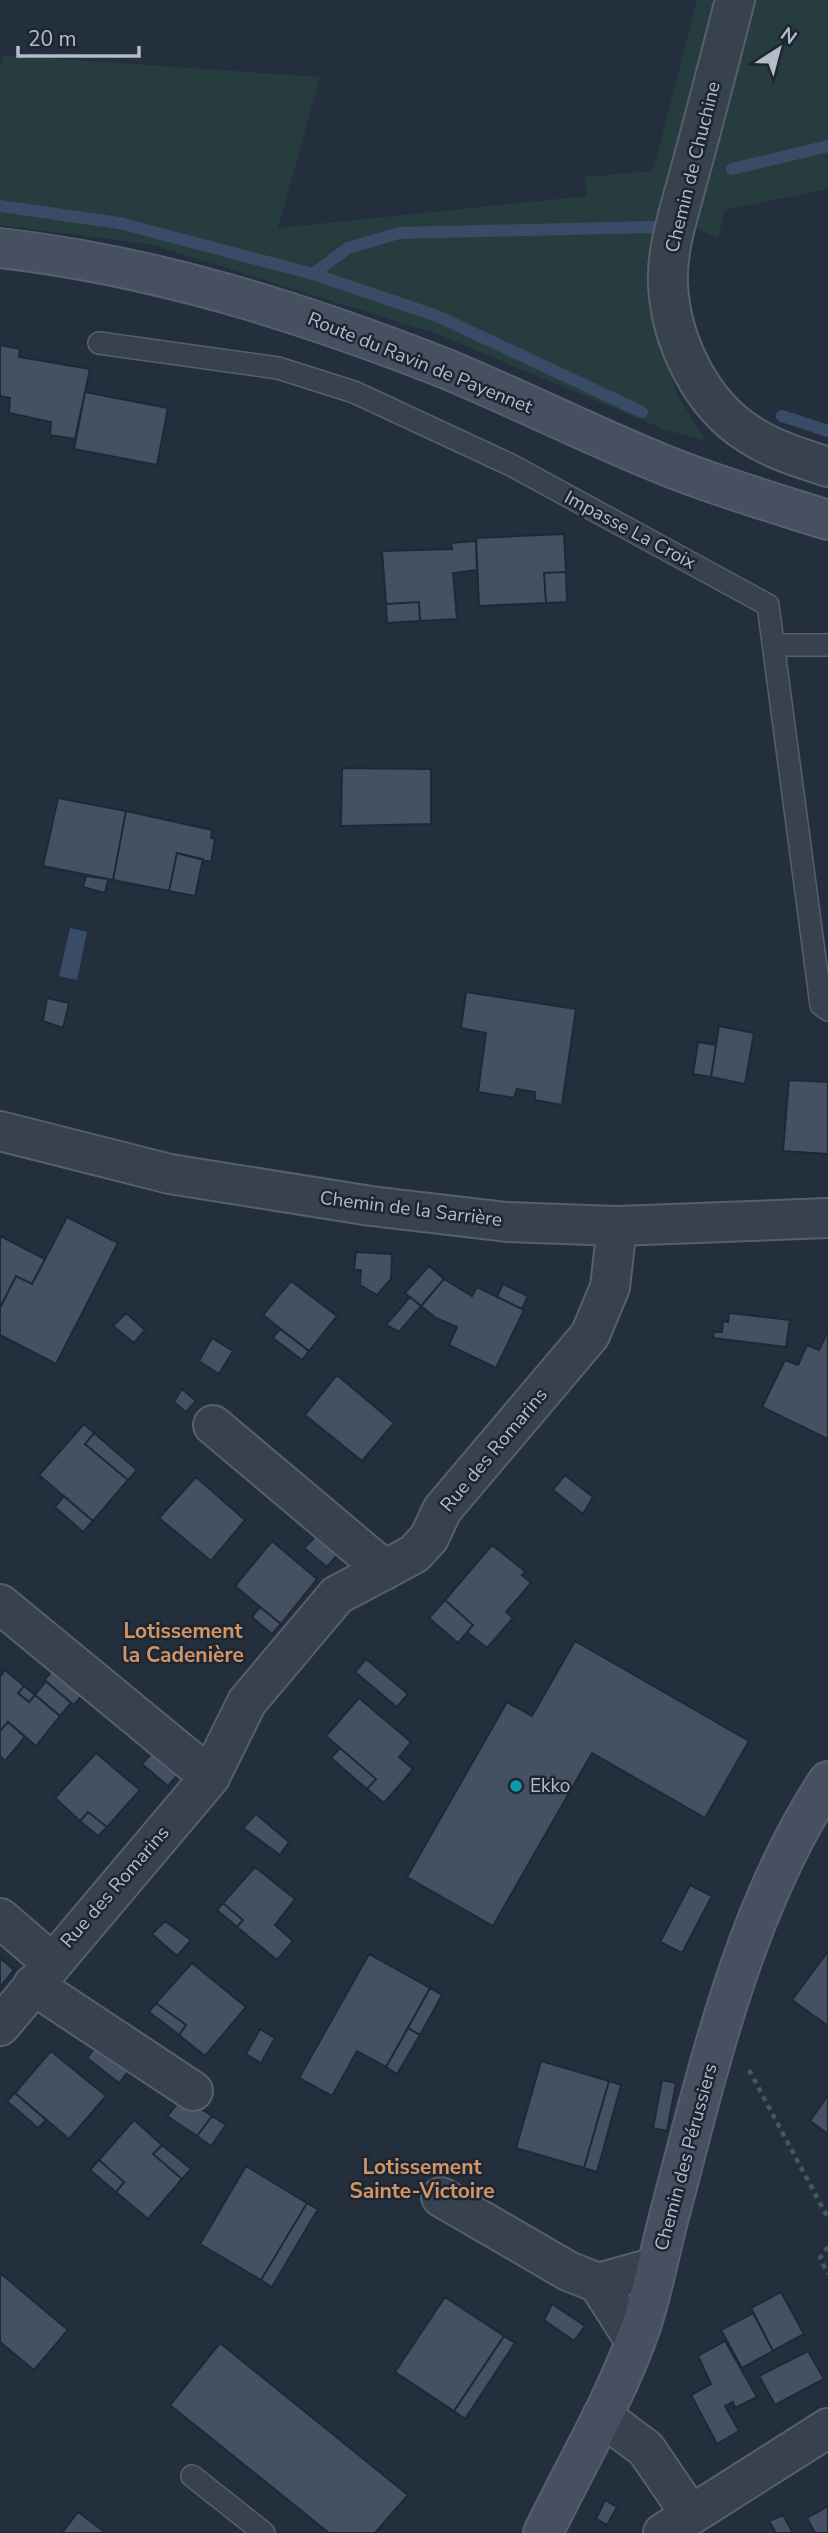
<svg xmlns="http://www.w3.org/2000/svg" width="828" height="2533" font-family="'Nunito Sans',sans-serif">
<style>
.green{fill:#263c3f}
.water{fill:#394c67}
.lines{fill:none;stroke-linecap:round;stroke-linejoin:round}
.stream{stroke:#394c67;stroke-width:12}
.building{fill:#455162;stroke:#1f2835;stroke-width:2}
.lane-casing{stroke:#565f6c;stroke-width:24}
.street-casing{stroke:#565f6c;stroke-width:42}
.secondary-casing{stroke:#565f6c;stroke-width:42}
.path{stroke:#44595c;stroke-width:4.5;stroke-dasharray:5 5;stroke-linecap:butt}
.lane{stroke:#38414e;stroke-width:21}
.street{stroke:#38414e;stroke-width:38}
.secondary{stroke:#465061;stroke-width:38}
.culture-dot{fill:#0f9aa8;stroke:#1d2633;stroke-width:2.5}
.labels{text-anchor:middle;dominant-baseline:central;stroke-width:5;stroke-linejoin:round;paint-order:stroke}
.street-label{font-size:19px;fill:#b4bcc9;stroke:#1d2633}
.poi-label{font-size:19px;fill:#b4bcc9;stroke:#1d2633;text-anchor:start}
.neighbourhood-label{font-size:21px;font-weight:bold;fill:#d59563;stroke:#1d2633}
</style>
<rect width="100%" height="100%" fill="#242f3e"/>
<path class="green" d="M697 0H720L651 258 659 343 678 396 706 441 666 430 437 334 153 245 0 225V68L3 55 320 77 278 228 587 196 585 177 653 171Z
M752 0H828V189L725 210 718 238 695 228Z"/>
<path class="water" d="M70 928 87 932 77 980 59 976Z"/>
<g class="lines">
<path class="stream" d="M732 169 828 146
M0 206 119 223 313 274 437 316 642 412
M313 274 348 248 399 233 651 227
M782 416 828 431"/>
</g>
<path class="building" d="M0 345 20 349 19 357 90 369 75 439 50 435 51 422 9 413 10 398 0 396Z
M85 392 168 408 157 465 74 449Z
M564 534 566 572 544 573 546 603 479 606 476 538Z
M476 541 477 570 453 573 457 619 420 621 419 602 386 604 382 551 452 549 451 543Z
M566 572 567 602 546 603 544 573Z
M419 602 420 621 387 623 386 604Z
M342 768 431 769V824L341 826Z
M58 798 126 811 113 880 43 866Z
M126 811 212 830 211 838 215 839 211 862 177 853 169 891 113 880Z
M177 853 203 859 195 896 169 891Z
M86 876 108 879 105 893 83 887Z
M466 992 576 1009 562 1105 535 1100V1092L517 1089 514 1098 478 1092 486 1033 461 1028Z
M47 998 69 1003 63 1028 43 1021Z
M719 1026 754 1033 745 1084 711 1077Z
M698 1042 716 1045 711 1077 693 1074Z
M789 1080 828 1082V1154L783 1151Z
M67 1217 118 1243 56 1364 0 1335V1308L16 1276 32 1284Z
M0 1236 45 1259 32 1284 16 1276 0 1308Z
M356 1252 392 1254 391 1279 377 1295 360 1285 361 1270H354Z
M429 1266 444 1279 421 1306 405 1293Z
M444 1279 472 1296 477 1287 524 1310 496 1368 449 1345 457 1327 436 1318 421 1306Z
M291 1281 337 1316 309 1351 263 1315Z
M503 1284 528 1296 522 1309 497 1297Z
M410 1297 421 1306 399 1332 386 1325Z
M126 1313 145 1330 134 1343 113 1326Z
M729 1313 790 1320 786 1347 713 1338 714 1332H722L723 1321 728 1322Z
M280 1329 309 1351 302 1360 273 1338Z
M828 1331V1439L762 1407 785 1360 798 1365 807 1345 819 1350Z
M212 1338 233 1351 219 1374 199 1361Z
M337 1375 394 1423 362 1461 305 1415Z
M182 1389 196 1401 186 1412 174 1402Z
M84 1424 94 1433 85 1444 128 1480 93 1521 39 1475Z
M94 1433 137 1470 128 1480 85 1444Z
M565 1475 593 1497 583 1514 553 1490Z
M196 1477 245 1520 211 1561 159 1518Z
M64 1496 93 1521 83 1532 55 1507Z
M318 1534 339 1553 327 1567 304 1548Z
M272 1541 317 1579 281 1624 235 1586Z
M492 1545 526 1572 522 1575 531 1583 506 1612 513 1618 487 1648 467 1632 473 1625 445 1600Z
M445 1600 473 1625 458 1643 429 1618Z
M260 1607 281 1624 272 1634 252 1617Z
M575 1641 749 1741 705 1818 592 1753 493 1926 407 1877 507 1702 532 1716Z
M366 1659 408 1694 397 1707 355 1672Z
M55 1668 84 1693 74 1705 44 1680Z
M5 1670 24 1686 18 1693 29 1702 35 1695 60 1716 36 1746 8 1722 0 1731V1677Z
M46 1681 71 1703 60 1716 35 1695Z
M24 1686 35 1695 29 1702 18 1693Z
M359 1698 411 1742 399 1757 413 1769 384 1803 367 1789 376 1779 326 1736Z
M8 1722 25 1737 5 1761 0 1756V1731Z
M340 1748 376 1779 367 1789 331 1758Z
M153 1752 179 1773 168 1786 142 1764Z
M96 1753 140 1790 107 1827 88 1812 80 1821 55 1798Z
M88 1812 107 1827 98 1836 80 1821Z
M256 1814 289 1842 280 1855 243 1828Z
M255 1867 295 1899 275 1925 293 1941 277 1960 237 1927 243 1920 223 1903Z
M690 1885 712 1896 682 1953 660 1942Z
M223 1903 243 1920 237 1927 217 1910Z
M165 1921 191 1940 177 1956 152 1934Z
M828 1951V2026L792 2000Z
M369 1954 430 1988 386 2067 357 2051 332 2096 299 2078Z
M0 1958 14 1970 0 1987Z
M192 1963 246 2007 205 2056 179 2035 186 2025 156 2003Z
M430 1988 442 1995 420 2035 408 2028Z
M156 2003 186 2025 179 2035 149 2012Z
M408 2028 420 2035 397 2074 386 2067Z
M260 2029 275 2038 261 2063 246 2054Z
M100 2041 135 2063 119 2083 87 2058Z
M51 2051 106 2096 69 2139 15 2093Z
M541 2061 609 2081 584 2168 516 2148Z
M662 2080 676 2083 667 2131 653 2128Z
M609 2081 621 2085 597 2172 584 2168Z
M15 2093 46 2120 38 2128 7 2101Z
M828 2095V2134L810 2121Z
M183 2097 212 2116 197 2136 167 2116Z
M212 2116 226 2125 211 2146 197 2136Z
M134 2120 162 2145 153 2154 182 2179 148 2219 116 2192 124 2182 99 2160Z
M162 2145 191 2169 182 2179 153 2154Z
M99 2160 124 2182 116 2192 90 2170Z
M246 2166 307 2203 261 2280 200 2244Z
M307 2203 318 2209 272 2287 261 2280Z
M0 2273 68 2330 34 2370 0 2342Z
M781 2292 804 2334 773 2351 751 2308Z
M445 2297 504 2336 454 2411 395 2372Z
M552 2304 585 2326 574 2341 544 2320Z
M753 2313 773 2351 742 2368 721 2330Z
M504 2336 515 2343 465 2419 454 2411Z
M725 2341 757 2397 735 2408 733 2402 725 2406 739 2431 717 2444 691 2395 711 2384 698 2356Z
M220 2343 408 2495 375 2533H329L170 2405Z
M808 2351 824 2379 775 2405 759 2376Z
M605 2500 617 2507 607 2525 596 2519Z
M828 2506V2533H815L807 2518Z
M78 2512 106 2533H62Z
M783 2515 793 2533H776L769 2521Z"/>
<g class="lines">
<g class="lane-casing">
<path id="lane" d="M99 343 278 368 354 392 511 465 768 605 821 1005 828 1010
M774 645H828
M192 2476 264 2533"/>
</g>
<g class="street-casing">
<path id="street" d="M735 0C720 58 705 117 689 175 680 210 666 249 668 285 671 341 701 404 749 434 773 450 801 458 828 467
M0 1131 170 1174 371 1206 507 1222 617 1226 828 1218
M213 1425 385 1570
M0 1604 210 1777
M0 1918 51 1962
M33 1985 193 2091
M0 2026 210 1777 247 1702 337 1595 414 1554 429 1538 442 1510 590 1335 610 1287 617 1226
M441 2197 568 2271 598 2283 635 2341
M598 2283 656 2267
M602 2416 646 2449 691 2515 663 2533
M691 2515 828 2428"/>
</g>
<g class="secondary-casing">
<path id="secondary" d="M0 248C152 265 302 312 444 368 519 399 592 436 667 466 719 487 774 503 828 520
M543 2533C576 2465 616 2398 641 2326 653 2290 660 2250 670 2213 709 2066 744 1909 828 1781"/>
</g>
<path class="path" d="M749 2070 828 2218
M828 2247 820 2258 828 2274"/>
<use href="#lane" class="lane"/>
<use href="#street" class="street"/>
<use href="#secondary" class="secondary"/>
</g>
<circle class="culture-dot" cx="516" cy="1786" r="7"/>
<g class="labels">
<g class="street-label">
<text transform="translate(693 167) rotate(-76)">Chemin de Chuchine</text>
<text transform="translate(420 363) rotate(22)">Route du Ravin de Payennet</text>
<text transform="translate(630 530) rotate(28)">Impasse La Croix</text>
<text transform="translate(411 1209) rotate(7)">Chemin de la Sarrière</text>
<text transform="translate(494 1450) rotate(-50)">Rue des Romarins</text>
<text transform="translate(115 1887) rotate(-49)">Rue des Romarins</text>
<text transform="translate(686 2157) rotate(-75)">Chemin des Pérussiers</text>
</g>
<g class="poi-label">
<text x="530" y="1786">Ekko</text>
</g>
<g class="neighbourhood-label">
<text x="183" y="1631">Lotissement<tspan x="183" dy="24">la Cadenière</tspan></text>
<text x="422" y="2167">Lotissement<tspan x="422" dy="24">Sainte-Victoire</tspan></text>
</g>
</g>
<g transform="translate(779 49) rotate(36)" stroke="#1d2633" stroke-width="5" paint-order="stroke">
<path d="M0-5L12 26L0 18L-12 26Z" fill="#b4bcc9"/>
<text y="-10" font-size="19" font-weight="bold" text-anchor="middle" fill="#b4bcc9">N</text>
</g>
<path d="M18 46v10h121v-10" fill="none" stroke="#b4bcc9" stroke-width="3.5"/>
<text x="28" y="46" font-size="21" fill="#b4bcc9" stroke="#1d2633" stroke-width="5" paint-order="stroke">20 m</text>
</svg>
